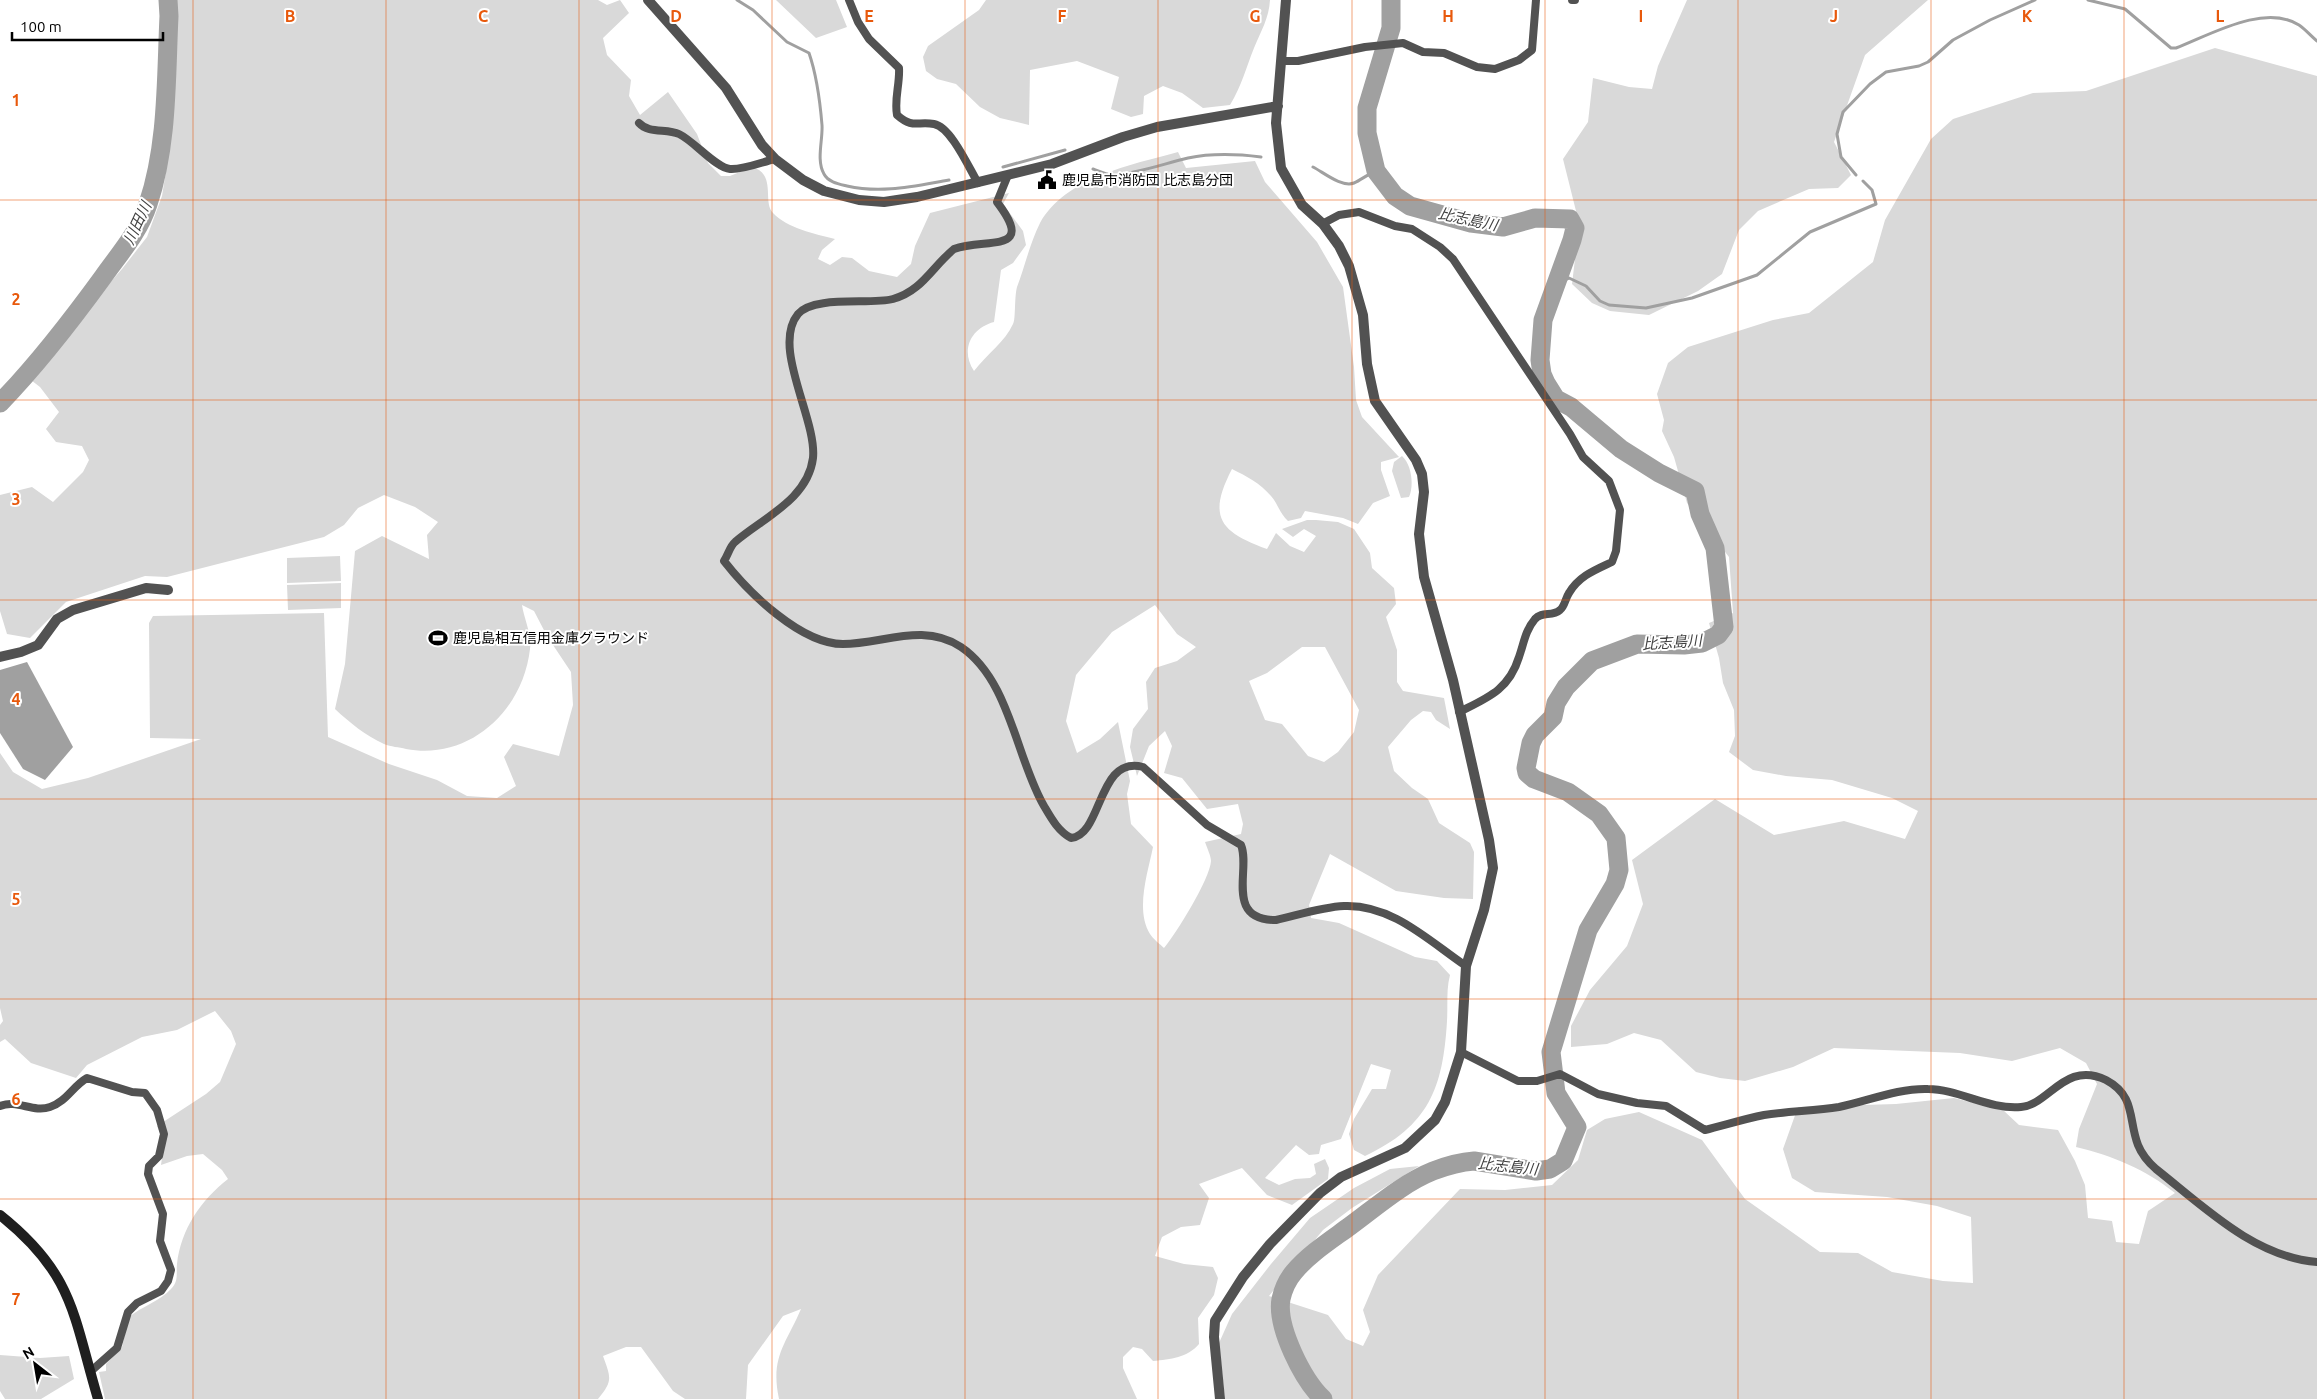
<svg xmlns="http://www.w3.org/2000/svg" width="2317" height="1399" font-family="Ubuntu,'Noto Sans JP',sans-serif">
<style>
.green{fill:#d9d9d9;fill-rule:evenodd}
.water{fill:#a0a0a0}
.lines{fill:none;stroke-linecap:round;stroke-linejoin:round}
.stream{stroke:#a0a0a0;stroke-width:3}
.river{stroke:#a0a0a0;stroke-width:19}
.minor{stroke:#525252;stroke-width:8}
.tertiary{stroke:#525252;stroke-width:10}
.secondary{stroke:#1f1f1f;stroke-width:10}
.grid{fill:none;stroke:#e8590c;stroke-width:1;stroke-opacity:0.55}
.labels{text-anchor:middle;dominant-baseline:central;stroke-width:4;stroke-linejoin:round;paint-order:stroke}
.poi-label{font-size:14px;fill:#000;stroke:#fff;text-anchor:start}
.water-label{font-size:15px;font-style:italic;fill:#414141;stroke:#fff}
.grid-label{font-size:16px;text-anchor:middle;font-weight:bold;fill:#e8590c;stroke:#fff;stroke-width:4;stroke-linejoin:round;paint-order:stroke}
</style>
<rect width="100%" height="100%" fill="#fff"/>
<path class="green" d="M175 0H598L607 5 620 0 629 13 603 38 607 55 631 80 629 96 640 115 668 92 697 134 708 163 721 176H730L752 167C777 174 762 202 773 213 787 228 815 234 835 239L822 250 818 259 830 265 842 257 852 258 869 271 897 277 911 264 915 246 930 213 1009 193 1003 204 1023 231 1026 245 1013 263 1001 270 994 322C971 328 960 350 974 371 986 355 1005 342 1013 324 1016 319 1014 299 1017 287 1025 266 1030 243 1040 223 1066 177 1131 165 1178 152L1186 168 1255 161 1265 182 1317 242 1343 287 1354 367 1356 400 1362 417 1399 457 1381 462V470L1390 496 1373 503 1358 524 1343 518 1305 511 1301 518 1288 521C1280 514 1278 504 1271 496 1260 483 1246 476 1232 469 1207 517 1220 532 1267 549L1276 533 1290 546 1304 552 1316 536 1304 529 1293 537 1282 529 1307 520H1316L1338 522 1354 529 1370 553 1372 568 1394 588 1396 604 1386 617 1397 650V682L1403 691 1444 698 1450 729 1436 720 1431 712 1423 711 1411 720 1388 747 1394 771 1412 788 1428 799 1439 823 1470 843 1474 852 1473 899 1444 898 1396 891 1330 854 1309 905 1311 918 1339 923 1415 957 1437 961 1450 975C1446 990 1448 1005 1447 1021 1443 1088 1429 1126 1365 1156L1354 1150 1349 1134 1354 1119 1372 1089H1386L1391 1070 1371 1064 1341 1139 1321 1145 1319 1154 1309 1155 1296 1145 1265 1178 1279 1185 1295 1179 1310 1178 1316 1174 1314 1164 1325 1159 1329 1168 1328 1179 1292 1205 1267 1195 1242 1168 1199 1184 1209 1198 1200 1225 1181 1227 1162 1237 1155 1256 1184 1264 1213 1267 1218 1278 1214 1295 1198 1318 1199 1344C1187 1358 1171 1359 1153 1361L1142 1349 1133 1347 1123 1357V1368L1137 1399H779C770 1357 786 1344 801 1309L783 1316 748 1365 746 1399H685L673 1391 641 1347H626L603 1356C611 1378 613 1381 598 1399H105L99 1372 106 1371V1364L122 1347 129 1317C141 1307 160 1301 171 1289 179 1281 176 1273 177 1264 181 1229 201 1200 228 1179L222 1170 203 1154 187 1156 161 1165 164 1143 157 1126 206 1094 220 1082 236 1044 231 1031 215 1011 177 1030 142 1037 87 1065 76 1078 31 1063 5 1039 0 1042V1025L3 1021 0 1008V753L13 772 42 789 88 778 201 739 150 738 149 623 153 616 324 613 328 737 389 764 437 780 467 796 497 798 516 786 504 757 513 744 559 756 573 705 571 672 547 636 534 611 522 605C524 619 532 634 530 649 523 711 469 761 406 749 399 747 391 747 384 744 365 735 350 723 335 709L345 664 355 551 382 536 429 559 427 535 438 522 415 507 384 495 358 508 344 525 324 537 167 577 145 576 66 602 30 638 7 634 0 611V495L32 487 53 502 83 472 89 460 82 446 56 442 46 429 59 412 40 387 27 377 122 269 147 237 162 196 167 165 157 103 176 35ZM1155 605 1177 634 1196 647 1177 661 1155 668 1146 682 1148 709 1133 729 1130 747 1137 776 1149 746 1165 731 1172 746 1164 773 1182 778 1207 809 1238 804 1243 824 1241 834 1205 842C1207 848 1211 856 1211 861 1210 879 1176 934 1164 948 1160 944 1153 939 1150 934 1135 910 1148 872 1153 847L1131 824 1127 794 1130 781 1118 722 1100 739 1077 753 1066 721 1076 675 1112 632ZM1302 647H1325L1359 710 1354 732 1338 752 1324 762 1308 756 1282 724 1265 720 1249 681 1267 673Z
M776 0H836L847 27 816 38Z
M986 0H1270C1269 18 1261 31 1254 48 1246 68 1242 85 1230 105L1203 108 1182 93 1163 86 1144 96 1143 114 1131 117 1111 109 1119 77 1077 61 1030 70 1029 125 1000 118 980 107 956 84 937 79 926 71 923 57 928 46 979 10Z
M1687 0H1928L1865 55 1834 142 1851 175 1838 188 1809 189 1758 211 1739 230 1722 274 1698 291 1649 315 1610 311 1592 303 1572 284 1575 259 1576 211 1563 159 1588 122 1593 78 1629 87 1652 89 1658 66Z
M2215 48 2317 76V1399H1225L1219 1343 1232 1314 1271 1264 1310 1218 1354 1188 1390 1169 1419 1166 1352 1208 1323 1230 1269 1296 1328 1315 1346 1339 1363 1346 1370 1332 1363 1310 1378 1275 1460 1189 1505 1190 1552 1185 1578 1160 1587 1130 1605 1119 1639 1112 1702 1140 1745 1199 1820 1252 1858 1253 1892 1272 1943 1281 1973 1283 1971 1217 1937 1206 1887 1197 1815 1192 1792 1178 1783 1149 1798 1107 1896 1104 1954 1098 2003 1110 2019 1125 2058 1130 2075 1161 2085 1185 2088 1218 2112 1221 2116 1242 2139 1244 2148 1211 2175 1193C2145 1169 2113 1156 2076 1147L2079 1129 2097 1084 2086 1063 2060 1048 2012 1061 1960 1053 1834 1048 1793 1067 1745 1081 1720 1078 1696 1072 1661 1040 1634 1033 1607 1044 1571 1047V1026L1590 990 1627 946 1643 904 1632 860 1715 799 1774 835 1844 821 1905 839 1918 811 1892 798 1832 780 1786 776 1753 770 1729 752 1735 736 1734 710 1723 683 1719 658 1709 623 1733 613 1729 557 1687 503 1674 457 1662 431 1664 420 1657 394 1668 363 1688 347 1773 320 1809 313 1873 262 1885 220 1931 139 1953 119 2033 93 2086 91Z
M1402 456C1412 465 1414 486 1409 497L1401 498 1392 471 1394 462Z
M340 556 341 581 287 583V558Z
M341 583V608L288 610 287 585Z
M0 1355 40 1358 69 1356 74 1379 41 1399H5L0 1391Z"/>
<path class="water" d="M27 662 73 747 45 780 23 769 0 733V670Z"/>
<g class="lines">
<path class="stream" d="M737 0 753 10 787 42 809 53C817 76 820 101 822 125 823 140 816 160 824 174 828 182 839 184 847 186 882 194 914 186 949 180
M2088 0 2125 9 2171 48H2176C2210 35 2264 3 2299 25 2305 29 2311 36 2317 41
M1003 167 1065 150
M1313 167C1323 172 1342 188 1354 183 1361 180 1368 174 1376 171
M1093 169C1099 171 1106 175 1112 175 1133 175 1166 163 1188 158 1212 153 1237 154 1261 157
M1856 175 1841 157 1837 134 1843 112 1870 84 1886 72 1919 66 1928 62 1953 40 1990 20 2035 0
M1557 283 1569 278 1586 286 1600 301 1609 305 1646 308 1692 298 1757 275 1810 232 1876 204 1872 190 1863 181"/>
<path class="river" d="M0 403C38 364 71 321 103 277 120 253 139 232 148 204 168 145 166 77 169 16L168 0
M1323 1399C1303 1380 1276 1327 1281 1299 1283 1290 1288 1279 1294 1272 1309 1254 1331 1240 1350 1226 1376 1207 1403 1183 1433 1171 1446 1166 1460 1162 1474 1161L1536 1171 1550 1169 1563 1161 1577 1127 1556 1093 1551 1052 1588 930 1615 884 1619 870 1616 838 1599 814 1568 792 1534 779 1527 773 1526 768 1531 743 1535 735 1553 717 1556 703 1566 687 1592 661 1637 644 1684 645 1702 643 1718 635 1724 627 1715 548 1700 514 1695 491 1659 473 1621 449 1571 407 1556 399 1546 383 1542 374 1540 360 1543 320 1572 240 1575 228 1570 219 1535 218 1503 227 1471 223 1410 206 1395 196 1376 171 1367 133V108L1391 28V0"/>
<path class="minor" d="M849 0 858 22 869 39 899 68C900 84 894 99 897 115 913 129 917 121 934 124 951 127 969 168 978 183
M1572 0H1575
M1281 61H1298L1365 47 1403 43 1423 52 1444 53 1477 67 1495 69 1519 60 1532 50 1536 0
M639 123C649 134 667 128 679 134 694 141 716 168 730 169 743 170 762 162 775 159
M1008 175 997 202C1037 255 986 237 954 249 932 267 922 291 893 299 870 305 814 295 798 314 771 347 817 419 813 458 808 499 763 518 735 542 730 546 728 555 724 561 749 593 801 644 843 644 883 644 923 622 961 647 1010 680 1016 758 1044 806 1051 818 1058 831 1071 838 1103 835 1097 755 1143 767L1207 825 1241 845C1251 869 1224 920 1276 920 1298 915 1322 907 1344 906 1392 904 1429 941 1466 966
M1322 224 1339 215 1359 212 1395 226 1412 229 1440 247 1453 259 1570 434 1583 457 1609 481 1620 510 1616 551 1612 562C1595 570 1579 576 1569 593 1565 599 1565 606 1560 610 1552 617 1542 611 1535 619 1525 631 1524 643 1519 657 1509 690 1487 698 1459 712
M1461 1052 1518 1081H1537L1560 1074 1598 1094 1637 1103 1666 1106 1705 1130C1725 1125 1744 1119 1764 1115 1789 1111 1814 1111 1839 1107 1868 1101 1898 1088 1928 1089 1959 1089 1989 1110 2021 1107 2049 1105 2065 1060 2106 1080 2136 1096 2128 1119 2138 1145 2142 1155 2148 1162 2156 1169 2203 1206 2254 1257 2317 1262
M0 1106C17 1099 33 1113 50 1107 66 1102 73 1086 87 1078L132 1092 145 1093 157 1110 164 1134 159 1156 149 1166 148 1174 163 1214 160 1241 171 1270 168 1281 161 1291 137 1303 128 1312 117 1348 90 1372"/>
<path class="tertiary" d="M648 0 726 88 762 145 775 159 803 180 824 191 859 200 884 202 917 197 1052 164 1123 137 1157 127 1278 106
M0 657 21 652 38 645 57 619 73 610 146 588 168 590
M1220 1399 1214 1337 1215 1321 1243 1277 1270 1244 1320 1193 1341 1177 1405 1148 1435 1120 1445 1102 1461 1052 1466 966 1484 910 1493 868 1489 840 1453 680 1424 577 1419 534 1424 492 1422 474 1416 460 1375 401 1367 364 1363 315 1349 266 1339 246 1323 224 1302 205 1281 168 1276 123 1286 0"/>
<path class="secondary" d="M0 1215C74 1274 73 1315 98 1399"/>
</g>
<path class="grid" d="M193 0V1399M386 0V1399M579 0V1399M772 0V1399M965 0V1399M1158 0V1399M1352 0V1399M1545 0V1399M1738 0V1399M1931 0V1399M2124 0V1399M0 200H2317M0 400H2317M0 600H2317M0 799H2317M0 999H2317M0 1199H2317"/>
<defs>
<g id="civic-bare" transform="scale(1.5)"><path d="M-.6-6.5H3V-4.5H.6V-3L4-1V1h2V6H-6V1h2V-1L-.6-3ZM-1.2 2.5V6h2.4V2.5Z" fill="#000" stroke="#fff" stroke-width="2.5" paint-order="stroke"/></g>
<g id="stadium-bare" transform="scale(1.5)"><path d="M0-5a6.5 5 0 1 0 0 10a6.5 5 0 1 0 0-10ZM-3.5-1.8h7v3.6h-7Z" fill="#000" stroke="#fff" stroke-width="2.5" paint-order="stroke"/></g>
</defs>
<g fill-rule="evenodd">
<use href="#civic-bare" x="1047" y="180"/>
<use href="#stadium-bare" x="438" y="638"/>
</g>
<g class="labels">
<g class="poi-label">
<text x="1062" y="180">鹿児島市消防団 比志島分団</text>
<text x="453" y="638">鹿児島相互信用金庫グラウンド</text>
</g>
<g class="water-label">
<text transform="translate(1468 219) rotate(12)">比志島川</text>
<text transform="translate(137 223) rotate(-65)">川田川</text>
<text transform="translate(1672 642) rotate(-4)">比志島川</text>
<text transform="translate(1508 1166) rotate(6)">比志島川</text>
</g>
</g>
<g class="grid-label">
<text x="290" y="22">B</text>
<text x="483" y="22">C</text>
<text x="676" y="22">D</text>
<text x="869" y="22">E</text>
<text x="1062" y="22">F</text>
<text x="1255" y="22">G</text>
<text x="1448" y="22">H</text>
<text x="1641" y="22">I</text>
<text x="1834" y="22">J</text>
<text x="2027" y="22">K</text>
<text x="2220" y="22">L</text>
<text x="16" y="106">1</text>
<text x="16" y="305">2</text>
<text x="16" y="505">3</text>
<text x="16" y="705">4</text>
<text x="16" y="905">5</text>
<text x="16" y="1105">6</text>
<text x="16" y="1305">7</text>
</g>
<g transform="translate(35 1364) rotate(329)" stroke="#ffffff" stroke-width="4" paint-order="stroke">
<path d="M0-4L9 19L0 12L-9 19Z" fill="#000000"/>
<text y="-8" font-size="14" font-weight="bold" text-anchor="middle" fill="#000000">N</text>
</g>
<path d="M12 32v8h151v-8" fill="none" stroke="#000000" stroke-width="2.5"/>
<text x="20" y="32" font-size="15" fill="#000000" stroke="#ffffff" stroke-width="4" paint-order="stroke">100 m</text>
</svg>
